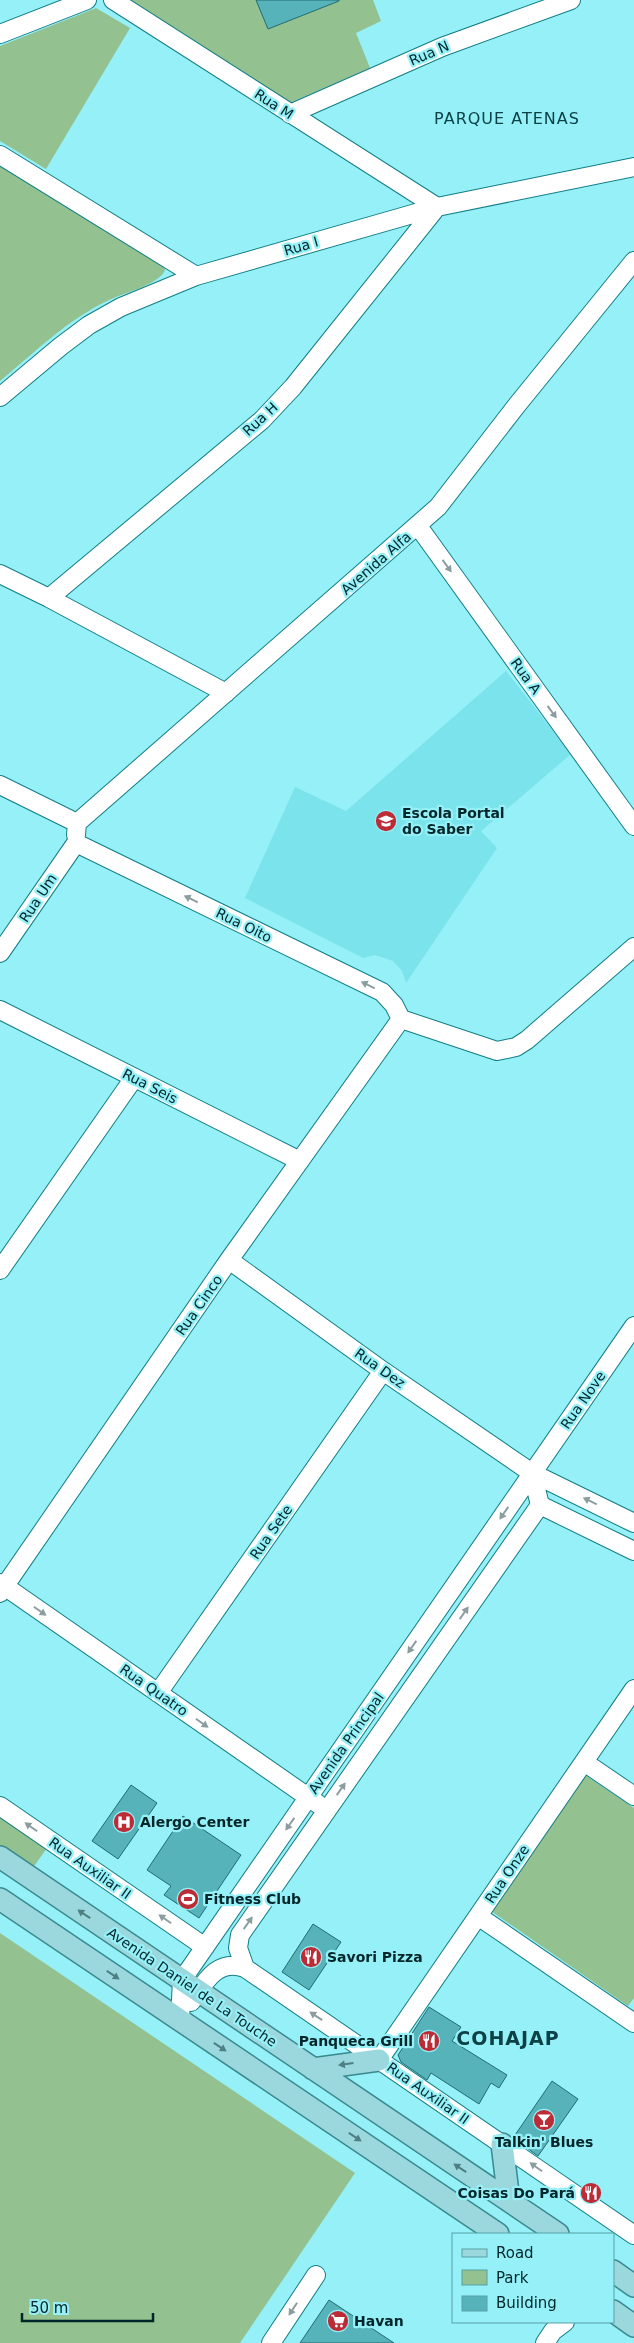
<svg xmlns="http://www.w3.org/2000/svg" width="634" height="2343" font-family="'DejaVu Sans',sans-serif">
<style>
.built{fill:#7be3eb}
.green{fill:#93c18f}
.building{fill:#56b3ba;stroke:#236c71}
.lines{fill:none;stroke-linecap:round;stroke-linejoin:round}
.minor-casing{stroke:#127d85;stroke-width:20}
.major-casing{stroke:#3a898f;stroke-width:24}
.minor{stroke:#fff;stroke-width:18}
.major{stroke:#9bd8dd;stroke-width:21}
.oneway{fill:#8c9d9f}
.oneway2{fill:#4e7f83}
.labels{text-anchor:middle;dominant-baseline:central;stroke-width:4.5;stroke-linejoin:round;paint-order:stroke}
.street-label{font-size:14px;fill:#002629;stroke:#95f0f8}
.poi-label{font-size:14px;font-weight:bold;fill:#002629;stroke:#95f0f8;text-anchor:start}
.quarter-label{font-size:16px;letter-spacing:1px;fill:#0c4145;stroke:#95f0f8}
.district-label{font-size:19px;font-weight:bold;letter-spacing:1px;fill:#0c4145;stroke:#95f0f8}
</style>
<rect width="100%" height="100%" fill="#95f0f8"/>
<path class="built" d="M506 671 571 754 481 831 497 848 406 983 402 971 393 961 375 955 363 958 245 898 295 787 346 811Z"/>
<path class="green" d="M130 0H373L381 21 356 33 370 68 290 103Z
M96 8 130 28 46 169 0 141V46Z
M0 162 163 264 165 270C160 284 124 293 109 300 68 319 34 353 0 381Z
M585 1775 634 1808V1998L628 2006 491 1911Z
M0 1816 47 1848 32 1869 0 1847Z
M0 1933 355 2173 240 2343H0Z"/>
<path class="building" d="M256 0H339V1L268 29Z
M131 1785 157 1803 118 1859 92 1841Z
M183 1816 241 1855 199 1918 164 1895 171 1886 147 1870Z
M313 1924 341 1942 309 1990 282 1972Z
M429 2007 461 2027 452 2041 507 2075 499 2088 491 2083 479 2104 431 2073 427 2080 401 2062 398 2055Z
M552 2081 578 2099 538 2156 513 2138Z
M329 2300 394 2343H300Z"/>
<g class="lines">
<g class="minor-casing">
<path id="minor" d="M0 34 87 0
M290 114 442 47 571 0
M0 155 196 276
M0 397 61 346 89 325 121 307 196 276 437 207 634 167
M418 526 634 826
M0 574 49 598 226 693
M49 598 262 420 293 387 437 207 113 0
M0 785 77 823 76 835
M77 823 438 507 517 405 634 261
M76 843 382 992 394 1005 401 1019
M0 953 76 843
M0 1010 300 1161
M401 1019 497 1051 516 1047 527 1040 634 947
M229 1260 383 1371 532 1473 634 1523
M0 1270 134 1078
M540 1505 634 1551
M0 1583 318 1804
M0 1593 229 1260 401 1019
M158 1693 383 1371
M584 1762 634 1796
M0 1806 205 1947
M478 1916 634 2023
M245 1968 238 1948 240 1935 540 1505 532 1473
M191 2002C205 1982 217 1958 245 1968L634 2235
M180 2019 182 1980 634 1326
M379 2060 634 1689
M271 2343 316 2275
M545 2343 553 2331 565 2322"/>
</g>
<g class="major-casing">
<path id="major" d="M0 1857 558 2234
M0 1899 498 2234
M313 2069 379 2060
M502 2144 509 2201
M613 2271 634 2286
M613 2311 634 2326"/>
</g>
<use href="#minor" class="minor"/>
<use href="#major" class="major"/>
</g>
<defs><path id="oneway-solid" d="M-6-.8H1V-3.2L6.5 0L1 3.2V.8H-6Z" transform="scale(1.25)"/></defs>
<g class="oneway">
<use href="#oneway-solid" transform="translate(447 566) rotate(54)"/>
<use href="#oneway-solid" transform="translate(552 712) rotate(54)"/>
<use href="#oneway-solid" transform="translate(191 899) rotate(-154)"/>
<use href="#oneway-solid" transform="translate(368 985) rotate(-154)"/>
<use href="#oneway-solid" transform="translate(590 1501) rotate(-154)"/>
<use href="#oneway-solid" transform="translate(504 1513) rotate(125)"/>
<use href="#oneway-solid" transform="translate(40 1611) rotate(35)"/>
<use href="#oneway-solid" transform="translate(464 1613) rotate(-55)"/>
<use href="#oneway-solid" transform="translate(412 1647) rotate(125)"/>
<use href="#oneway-solid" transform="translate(202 1723) rotate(35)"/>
<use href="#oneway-solid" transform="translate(341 1789) rotate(-55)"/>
<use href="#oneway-solid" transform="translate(290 1824) rotate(125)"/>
<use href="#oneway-solid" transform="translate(31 1827) rotate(-145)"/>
<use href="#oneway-solid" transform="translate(165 1919) rotate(-145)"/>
<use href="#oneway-solid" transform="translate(248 1923) rotate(-55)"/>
<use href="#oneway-solid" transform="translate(316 2016) rotate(-146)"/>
<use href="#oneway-solid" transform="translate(536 2167) rotate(-145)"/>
<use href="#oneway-solid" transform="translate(293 2309) rotate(123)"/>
</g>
<g class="oneway2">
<use href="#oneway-solid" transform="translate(84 1914) rotate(-146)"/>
<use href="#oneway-solid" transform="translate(113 1975) rotate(34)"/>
<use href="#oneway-solid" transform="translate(220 2047) rotate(34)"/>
<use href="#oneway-solid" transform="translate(346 2064) rotate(172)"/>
<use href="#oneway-solid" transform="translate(355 2137) rotate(34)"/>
<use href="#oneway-solid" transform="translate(460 2168) rotate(-146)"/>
</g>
<defs>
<g id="school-disc" transform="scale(1.125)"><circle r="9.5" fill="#bc2b36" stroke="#95f0f8"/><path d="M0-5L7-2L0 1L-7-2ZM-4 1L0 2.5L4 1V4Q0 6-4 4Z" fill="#fff"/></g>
<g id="hospital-disc" transform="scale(1.125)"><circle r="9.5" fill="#bc2b36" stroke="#95f0f8"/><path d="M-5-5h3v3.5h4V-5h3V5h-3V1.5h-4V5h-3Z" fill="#fff"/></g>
<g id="stadium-disc" transform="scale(1.125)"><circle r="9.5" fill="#bc2b36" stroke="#95f0f8"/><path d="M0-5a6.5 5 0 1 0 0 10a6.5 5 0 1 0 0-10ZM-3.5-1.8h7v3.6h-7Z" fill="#fff"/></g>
<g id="restaurant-disc" transform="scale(1.125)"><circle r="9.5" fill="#bc2b36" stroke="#95f0f8"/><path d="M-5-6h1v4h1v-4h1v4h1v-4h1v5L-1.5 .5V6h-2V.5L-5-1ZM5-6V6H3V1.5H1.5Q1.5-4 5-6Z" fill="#fff"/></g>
<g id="bar-disc" transform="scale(1.125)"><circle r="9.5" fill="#bc2b36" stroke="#95f0f8"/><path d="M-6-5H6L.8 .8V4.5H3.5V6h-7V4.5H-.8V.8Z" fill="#fff"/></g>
<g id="supermarket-disc" transform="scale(1.125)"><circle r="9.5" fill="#bc2b36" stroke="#95f0f8"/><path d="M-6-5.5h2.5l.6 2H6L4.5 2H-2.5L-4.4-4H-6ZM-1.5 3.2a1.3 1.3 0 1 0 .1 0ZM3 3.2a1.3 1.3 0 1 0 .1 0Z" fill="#fff"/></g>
</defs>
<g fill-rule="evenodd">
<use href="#school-disc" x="386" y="821"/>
<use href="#hospital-disc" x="124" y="1822"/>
<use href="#stadium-disc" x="188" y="1899"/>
<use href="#restaurant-disc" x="311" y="1957"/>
<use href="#restaurant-disc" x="429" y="2041"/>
<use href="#bar-disc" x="544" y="2120"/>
<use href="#restaurant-disc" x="591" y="2193"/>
<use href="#supermarket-disc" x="338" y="2321"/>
</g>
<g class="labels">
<g class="street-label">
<text transform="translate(429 53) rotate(-23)">Rua N</text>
<text transform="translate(274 104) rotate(33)">Rua M</text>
<text transform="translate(301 246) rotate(-16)">Rua I</text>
<text transform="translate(260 419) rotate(-43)">Rua H</text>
<text transform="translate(376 563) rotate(-41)">Avenida Alfa</text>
<text transform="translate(526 676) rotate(54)">Rua A</text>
<text transform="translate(38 898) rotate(-56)">Rua Um</text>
<text transform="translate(244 925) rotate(26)">Rua Oito</text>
<text transform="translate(150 1086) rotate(27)">Rua Seis</text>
<text transform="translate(199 1305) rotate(-55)">Rua Cinco</text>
<text transform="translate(380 1368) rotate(35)">Rua Dez</text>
<text transform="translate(583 1400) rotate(-55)">Rua Nove</text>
<text transform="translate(271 1532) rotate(-55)">Rua Sete</text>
<text transform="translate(154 1690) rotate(35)">Rua Quatro</text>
<text transform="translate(346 1743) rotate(-55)">Avenida Principal</text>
<text transform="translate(90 1868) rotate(35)">Rua Auxiliar II</text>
<text transform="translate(507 1874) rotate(-56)">Rua Onze</text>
<text transform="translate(192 1987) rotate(34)">Avenida Daniel de La Touche</text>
<text transform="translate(428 2093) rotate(35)">Rua Auxiliar II</text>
</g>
<g class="poi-label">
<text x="402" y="813">Escola Portal<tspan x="402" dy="16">do Saber</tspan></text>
<text x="140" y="1822">Alergo Center</text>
<text x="204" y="1899">Fitness Club</text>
<text x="327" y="1957">Savori Pizza</text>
<text x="413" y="2041" text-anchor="end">Panqueca Grill</text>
<text x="544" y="2142" text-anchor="middle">Talkin' Blues</text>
<text x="575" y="2193" text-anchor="end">Coisas Do Pará</text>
<text x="354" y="2321">Havan</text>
</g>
<g class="quarter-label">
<text x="507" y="118">PARQUE ATENAS</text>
</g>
<g class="district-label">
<text x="508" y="2038">COHAJAP</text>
</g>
</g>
<rect x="452" y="2233" width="162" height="90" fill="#95f0f8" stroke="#599fa5"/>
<rect x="462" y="2249" width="25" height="8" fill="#9bd8dd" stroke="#599fa5"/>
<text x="496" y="2258" font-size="15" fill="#002629">Road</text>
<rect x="462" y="2270" width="25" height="15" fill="#93c18f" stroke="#599fa5"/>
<text x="496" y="2283" font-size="15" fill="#002629">Park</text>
<rect x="462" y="2296" width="25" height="15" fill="#56b3ba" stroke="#599fa5"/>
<text x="496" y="2308" font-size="15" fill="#002629">Building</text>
<path d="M22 2313v8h131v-8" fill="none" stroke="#002629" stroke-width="2.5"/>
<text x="30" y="2313" font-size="15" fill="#002629" stroke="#95f0f8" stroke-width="4" paint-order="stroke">50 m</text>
</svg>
